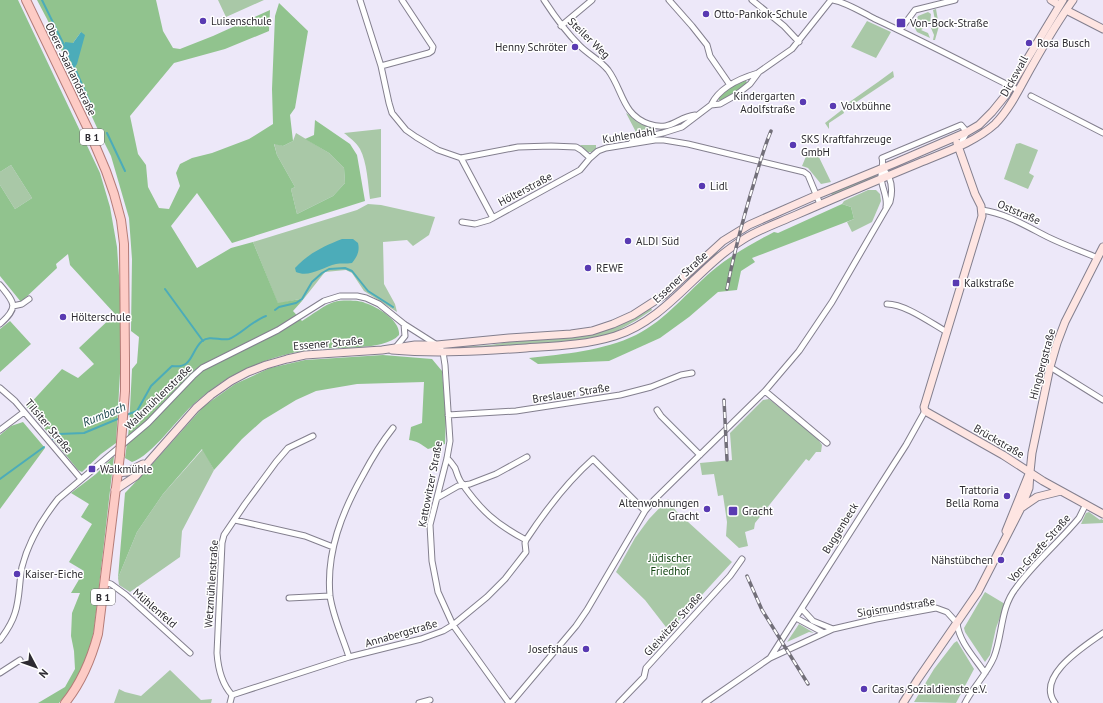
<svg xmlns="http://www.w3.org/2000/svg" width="1103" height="703" font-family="'PT Sans',sans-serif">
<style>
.green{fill:#a9c8a7}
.forest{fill:#91c38e;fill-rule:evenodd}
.water{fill:#4cacb9}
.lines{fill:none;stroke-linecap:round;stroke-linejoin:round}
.stream{stroke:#4cacb9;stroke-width:2}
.street-casing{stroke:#837f8e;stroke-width:7}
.secondary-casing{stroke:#837f8e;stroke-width:9}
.primary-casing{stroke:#b47c78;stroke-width:10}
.street{stroke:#fff;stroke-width:5}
.secondary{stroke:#fee5e2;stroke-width:7}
.primary{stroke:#fdcbc5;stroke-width:8}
.rail-casing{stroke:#726f79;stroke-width:3.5}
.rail{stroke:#fff;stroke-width:2;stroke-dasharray:6;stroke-linecap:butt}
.primary-bridge-casing{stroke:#b47c78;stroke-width:10;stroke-linecap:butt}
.primary-bridge{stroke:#fdcbc5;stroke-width:8}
.poi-dot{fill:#593ab2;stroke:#fff;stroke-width:1.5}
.labels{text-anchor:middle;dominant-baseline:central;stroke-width:3;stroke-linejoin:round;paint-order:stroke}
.shield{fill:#fff;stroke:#6c6b6f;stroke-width:1}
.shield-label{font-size:10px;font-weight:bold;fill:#2d2b31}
.poi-label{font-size:11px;fill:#2d2b31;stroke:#fff;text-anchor:start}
.street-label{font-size:11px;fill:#2d2b31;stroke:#fff}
.park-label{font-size:11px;fill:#134613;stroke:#fff}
.water-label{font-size:12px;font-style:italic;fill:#214c52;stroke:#fff}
</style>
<rect width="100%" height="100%" fill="#ede8f9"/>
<path class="green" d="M218 0H264L226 17Z
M936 9 939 26 935 40H933L934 35 931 28 935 20 933 10Z
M928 12 931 14 930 24 921 30 928 33 930 38 917 32 914 26 923 22 921 20 919 22 916 21 918 16Z
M867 21 891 32 876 58 851 47Z
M893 71 894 77 849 107 848 103 878 82Z
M843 109 844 113 829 123V129L825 123Z
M626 113 655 129 653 133 638 136Z
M381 129V197L370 199C368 184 367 162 360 149 356 142 350 138 344 133Z
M296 133 329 153 344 168 345 183 333 196 297 214 291 189 295 187 277 155 274 143 283 146 293 141Z
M1020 143 1038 150 1029 173 1034 176 1028 189 1004 179 1016 144Z
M580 145H596V149L592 152H587Z
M815 149 831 182 821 184 808 168 802 166 807 154Z
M11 165 32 198 15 209 0 185V172Z
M872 175 877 176 832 196 831 192Z
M868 190H876L880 194 881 201 872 222 852 232 847 222 854 219 851 207 842 204 844 201Z
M368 204 381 205 435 217 429 235 413 246 407 240 383 242 384 284 395 304 397 312 364 291 352 273 346 270 325 272 302 301 299 299 278 304 253 242 357 210Z
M716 251 718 253 689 280 687 278Z
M651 308 652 310 637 320 610 335 587 340 460 349V347L491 345 508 342 576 337 618 325 631 320Z
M769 399 817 438 822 445 821 452H816L809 461 806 459 755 523 754 529 745 532 748 546 739 548 726 536 727 522 723 495 718 496 714 474 702 475 700 463 732 460 730 433 763 400Z
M203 449 214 470 182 531 180 557 130 592 119 585 118 578 137 532 163 494Z
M668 499 676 511 732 562 669 631 645 600 616 572 635 538 649 519Z
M1089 512 1100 520 1101 519 1103 520V523L1081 524 1086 513Z
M985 592 1005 604 996 628 990 655 985 662 965 632 964 628Z
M799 624 814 633 809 632 787 642Z
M957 641 974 669 956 703 914 702 934 669 954 643Z
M170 670 201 700 212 699 211 703H114L119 689 125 692 141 696Z"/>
<path class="forest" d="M0 0H18L100 173 110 207 117 247 121 304V356L116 443 101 454 82 472 78 470 27 407 62 369 78 378 94 364 79 348 115 314 70 265 68 254 56 264 57 268 21 302 0 276V185L15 209 32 198 11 165 0 172Z
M37 0H156L163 31 173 48 180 49 213 36 270 10 269 31 225 49 174 63 130 116 138 154 146 165 148 187 159 208 169 209 180 186 176 173 180 164 192 158 212 153 249 139 273 124 272 89 275 16 279 3 308 31 295 108 290 115 293 141 283 146 274 144 277 155 295 187 291 189 297 214 333 196 345 183 344 168 329 153 305 139 314 135 315 120 350 144 357 155 365 201 232 243 197 193 171 226 197 268 231 248 253 242 278 303 300 299 302 301 293 311 302 321C310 316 326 304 334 302 341 300 359 300 365 303 378 307 401 321 399 335 384 352 331 346 308 350 281 354 254 364 230 377 220 383 205 394 196 402 179 416 152 456 132 462L125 458 129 428 132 369 137 363 139 337 131 331 132 259 129 218 111 156 99 132 47 19ZM81 32 75 67 73 43Z
M746 80 747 84 737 92 721 101 719 100 718 98C724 89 737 84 746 80Z
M842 204 851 207 854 219 752 258 755 262 741 271 737 290 718 292 689 317 660 338 609 361 538 364 529 358C564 354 603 351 636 335 666 320 687 292 712 271 731 255 753 243 774 232L778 233Z
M10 321 31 344 0 372V329Z
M383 355 432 359 442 371 446 418 445 444 428 449C421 444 417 441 409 440L411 427 422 423 424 382 357 384 316 391 296 400 263 420 242 439 214 470 202 449 163 494 137 532 118 578 125 493 146 471 204 406 235 384 270 368 305 360Z
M23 422 45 448 0 509V435L11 426Z
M114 456 94 630 89 652 74 684 59 703H38L65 687 75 669 74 651 71 636 72 613 80 593H71L84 571 69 562 92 524 81 517 89 504 71 493 96 474Z"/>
<path class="water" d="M81 32 85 35 77 64 75 67 63 50 65 42 73 43Z
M342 239H353L358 243C360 251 357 257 352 263 346 264 341 263 336 264 323 267 309 278 296 272L295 268C309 253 324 246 342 239Z"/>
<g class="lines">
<path class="stream" d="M42 0 64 45
M73 64 94 112
M107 133 125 171
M165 289 203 341
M275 310 279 307 296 303 302 299 312 282 322 273 329 269 345 268 352 271 368 291 393 307
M126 415 137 411 151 386 172 366C193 369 190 352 202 341 210 335 220 341 229 339 240 335 252 321 266 316
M53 439 59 434 84 433 120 418
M0 479 44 447"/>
<g class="street-casing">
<path id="street" d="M360 0 381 66 389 103 392 113 406 130 416 137 438 150 461 158 518 147 551 146 576 147 581 150 590 158
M544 0C555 17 566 32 580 46 589 55 600 60 608 70 623 90 622 115 649 124 671 132 677 117 695 115
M669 0 692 26 707 45 710 56 730 85
M752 0 784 26 799 42
M833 0C848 3 861 12 875 19 923 41 970 66 1018 90
M561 26 592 0
M900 30 915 10 955 0
M381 66 429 53 432 51 433 47 402 0
M1031 96 1103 133
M711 105C719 88 741 78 758 73
M630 144 635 139 663 133 682 127 711 105 720 104 736 95 750 84 759 72 792 49 831 0
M461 158 493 218
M886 207C888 196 881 187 881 176 881 170 884 164 882 158L961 125 967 132 959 146
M982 210C1003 213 1021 223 1040 233 1058 243 1079 250 1098 258
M462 222 475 224 489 220 580 170 590 158 598 151 606 148 655 140H664L688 144 804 172 808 175 820 204
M0 285C15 303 19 307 0 324
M887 304C905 304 931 323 947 332
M13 306 22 304 29 299
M396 347 405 336 404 324
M1050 367 1103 400
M0 388 15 401 81 479
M765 391 827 443
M657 410 661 416 700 455
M448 415 516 411 620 395 651 387 681 375 692 373
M0 430 24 412
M447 458C450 461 453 465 455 468 457 473 458 478 461 482 481 511 496 524 526 540
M437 498 458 486 470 484 496 474 527 457
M235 520 305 536 333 547
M104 582 111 584 126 595 190 653
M289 598 330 596
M802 609 813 621 833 629
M796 618 824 633
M0 640C6 632 12 623 15 613 20 598 19 582 22 567 28 543 43 518 58 499L148 423 193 376 202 368 278 330 324 301 340 296H357L366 298 379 304 404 324 437 345 443 352 445 365 450 441 447 458 430 525 432 561 438 592 453 625 509 703
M349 657C343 638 333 617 330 596 326 552 342 512 363 475 372 458 381 443 393 428
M770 658 833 629 876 619 936 608 947 612 957 623C959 642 975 658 985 673
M0 673 20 660
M232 695 349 657 421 639 443 631 453 625 487 597 505 579 526 552 525 543 526 540C545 511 566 483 593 459L645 511
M232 695C222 684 218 668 217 653L222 543 224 535 245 504 276 462 288 448 313 436
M230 703 232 695
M419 703 430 700
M511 703 576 626 587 610 645 511 654 500 765 391 799 351 832 302 890 202C893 190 892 177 882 168
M619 703 644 677 646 668 730 576 742 559
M705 703 770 658 906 445 925 411
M965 703C973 687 987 674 994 657 1003 634 1000 608 1016 588 1034 563 1059 542 1079 518L1086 504
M1055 703C1035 676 1085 646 1103 633"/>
</g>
<g class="secondary-casing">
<path id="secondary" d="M1051 0 1059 5
M1066 10 1103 29
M957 143 975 194 981 206 982 216 924 407 925 411 1003 455 1043 481 1103 514
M392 350C437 354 482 351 526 348 556 346 586 345 615 336 668 319 697 267 744 239 760 229 778 223 796 215 837 197 878 180 919 163 945 152 974 143 995 124 1011 108 1021 85 1032 66 1045 43 1058 21 1073 0
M117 473 127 472 143 464
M115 490 136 476 196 408 211 395 231 381 248 372 266 365 287 359 305 355 382 350 415 345H437L509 338 571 334 592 331 613 324 633 315 664 295 723 241 749 225 817 195 895 163 967 132 979 125 992 112 1005 96 1063 0
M1021 508 1037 497 1061 491
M1006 531 1029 474
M903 703 918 679 978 592 1021 508 1029 488 1030 472 1032 453 1050 367 1057 343 1065 322 1103 247"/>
</g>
<g class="primary-casing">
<path id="primary" d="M26 0 89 131 106 171 114 194 121 220 124 244 125 359
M65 703C82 682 91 660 98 634L120 455"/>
</g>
<use href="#street" class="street"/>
<use href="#secondary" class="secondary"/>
<use href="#primary" class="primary"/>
<g class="rail-casing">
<path id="rail" d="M727 289C733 257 741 227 750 196 757 174 762 152 771 131
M724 400 727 460
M747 576 762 610 808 684"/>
</g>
<use href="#rail" class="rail"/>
<g class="primary-bridge-casing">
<path id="primary-bridge" d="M120 455 125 391V359"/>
</g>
<use href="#primary-bridge" class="primary-bridge"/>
</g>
<g class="poi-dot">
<circle cx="706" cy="14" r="4"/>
<circle cx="203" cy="21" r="4"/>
<rect x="896" y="18" width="10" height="10" rx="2"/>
<circle cx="1029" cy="43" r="4"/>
<circle cx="575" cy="47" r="4"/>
<circle cx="803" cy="102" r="4"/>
<circle cx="833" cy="106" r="4"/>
<circle cx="793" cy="145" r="4"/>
<circle cx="702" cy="186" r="4"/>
<circle cx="628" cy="241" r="4"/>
<circle cx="588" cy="268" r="4"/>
<rect x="952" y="279" width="8" height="8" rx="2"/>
<circle cx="63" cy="317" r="4"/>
<rect x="88" y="465" width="8" height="8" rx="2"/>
<circle cx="1007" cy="496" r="4"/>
<circle cx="707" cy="509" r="4"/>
<rect x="728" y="506" width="10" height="10" rx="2"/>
<circle cx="1001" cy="560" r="4"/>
<circle cx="17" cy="574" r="4"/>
<circle cx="586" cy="649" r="4"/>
<circle cx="864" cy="689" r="4"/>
</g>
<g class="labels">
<g class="shield">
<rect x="80" y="129" width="24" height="16" rx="3"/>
<rect x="91" y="589" width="24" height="16" rx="3"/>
</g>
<g class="shield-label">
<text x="92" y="137">B 1</text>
<text x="103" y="597">B 1</text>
</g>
<g class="poi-label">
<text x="714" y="14">Otto-Pankok-Schule</text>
<text x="211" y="21">Luisenschule</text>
<text x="910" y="23">Von-Bock-Straße</text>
<text x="1037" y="43">Rosa Busch</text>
<text x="567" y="47" text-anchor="end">Henny Schröter</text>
<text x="795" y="96" text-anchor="end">Kindergarten<tspan x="795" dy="13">Adolfstraße</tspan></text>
<text x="841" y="106">Volxbühne</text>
<text x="801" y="139">SKS Kraftfahrzeuge<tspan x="801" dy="13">GmbH</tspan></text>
<text x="710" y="186">Lidl</text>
<text x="636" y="241">ALDI Süd</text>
<text x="596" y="268">REWE</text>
<text x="964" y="283">Kalkstraße</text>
<text x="71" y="317">Hölterschule</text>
<text x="100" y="469">Walkmühle</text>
<text x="999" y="490" text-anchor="end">Trattoria<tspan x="999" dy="13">Bella Roma</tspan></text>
<text x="699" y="503" text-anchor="end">Altenwohnungen<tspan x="699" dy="13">Gracht</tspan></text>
<text x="742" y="511">Gracht</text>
<text x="993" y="560" text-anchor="end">Nähstübchen</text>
<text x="25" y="574">Kaiser-Eiche</text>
<text x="578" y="649" text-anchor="end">Josefshaus</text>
<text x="872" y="689">Caritas Sozialdienste e.V.</text>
</g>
<g class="street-label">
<text transform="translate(589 38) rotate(44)">Steiler Weg</text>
<text transform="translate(71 69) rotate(64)">Obere Saarlandstraße</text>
<text transform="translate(1014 76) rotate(-61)">Dickswall</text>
<text transform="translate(629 135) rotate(-9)">Kuhlendahl</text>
<text transform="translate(525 189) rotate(-28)">Hölterstraße</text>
<text transform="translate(1019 212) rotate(23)">Oststraße</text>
<text transform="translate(680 277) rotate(-43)">Essener Straße</text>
<text transform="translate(328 343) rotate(-5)">Essener Straße</text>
<text transform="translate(1042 364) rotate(-75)">Hingbergstraße</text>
<text transform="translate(571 393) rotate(-9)">Breslauer Straße</text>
<text transform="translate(158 397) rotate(-44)">Walkmühlenstraße</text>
<text transform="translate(49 426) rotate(50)">Tilsiter Straße</text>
<text transform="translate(999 441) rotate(30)">Brückstraße</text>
<text transform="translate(430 484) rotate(-79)">Kattowitzer Straße</text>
<text transform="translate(840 528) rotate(-58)">Buggenbeck</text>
<text transform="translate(1039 548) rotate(-48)">Von-Graefe-Straße</text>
<text transform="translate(211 584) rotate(-86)">Wetzmühlenstraße</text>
<text transform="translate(896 607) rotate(-9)">Sigismundstraße</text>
<text transform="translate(155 608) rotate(41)">Mühlenfeld</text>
<text transform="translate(673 624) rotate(-48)">Gleiwitzer Straße</text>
<text transform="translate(401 633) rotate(-16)">Annabergstraße</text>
</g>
<g class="park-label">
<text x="670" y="558">Jüdischer<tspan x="670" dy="13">Friedhof</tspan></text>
</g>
<g class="water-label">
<text transform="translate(104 414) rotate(-22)">Rumbach</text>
</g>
</g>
<g transform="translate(36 667) rotate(131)" stroke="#ffffff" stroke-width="3" paint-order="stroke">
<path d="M0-3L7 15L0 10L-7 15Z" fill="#2d2b31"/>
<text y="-6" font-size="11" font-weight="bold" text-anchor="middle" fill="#2d2b31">N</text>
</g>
</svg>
